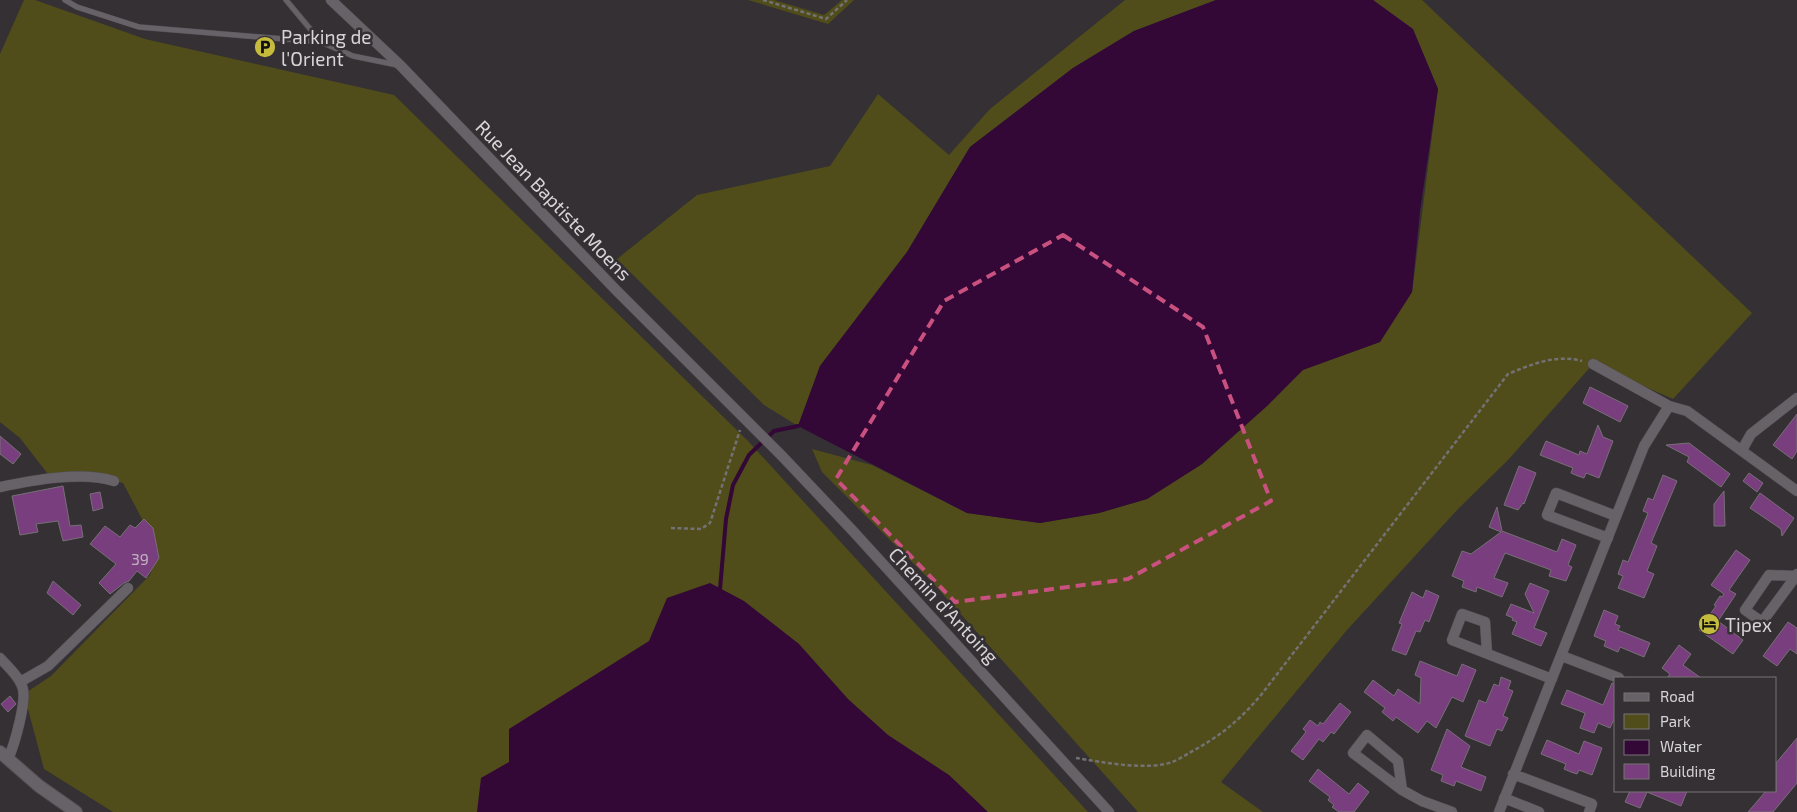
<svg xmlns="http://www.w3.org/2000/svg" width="1797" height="812" font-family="'Exo 2',sans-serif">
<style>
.green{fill:#504d1a}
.water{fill:#330736}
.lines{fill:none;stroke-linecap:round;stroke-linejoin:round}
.stream{stroke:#330736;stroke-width:4}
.building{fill:#793e7d;stroke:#767076}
.service-casing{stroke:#514d51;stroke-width:6}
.minor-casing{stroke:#514d51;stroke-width:11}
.secondary-casing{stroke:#514d51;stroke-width:14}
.path{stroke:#747174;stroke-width:2.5;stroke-dasharray:4 2.5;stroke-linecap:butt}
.service{stroke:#676267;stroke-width:5}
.minor{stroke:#676267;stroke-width:10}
.secondary{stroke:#676267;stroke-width:12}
.marked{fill:none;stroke:#c95180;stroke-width:4;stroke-dasharray:10 6;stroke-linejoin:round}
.labels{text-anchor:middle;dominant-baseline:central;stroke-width:5;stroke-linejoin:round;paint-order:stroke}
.number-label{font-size:16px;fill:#c0afc1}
.poi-label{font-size:19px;fill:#d8d5d8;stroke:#343034;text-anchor:start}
.street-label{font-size:19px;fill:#d8d5d8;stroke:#343034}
</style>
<rect width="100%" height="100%" fill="#343034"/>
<path class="green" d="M24 0H35L145 39 394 95 748 441 1088 812H113L44 769 24 694 51 676 150 575 158 549 123 483 100 476 51 478 20 438 0 422V54Z
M748 0H774L824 15 842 0H854L828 24Z
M1125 0H1216L1134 31 1073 68 970 147 907 252 820 366 798 426 764 405 617 259 697 195 830 166 878 94 949 155 990 109Z
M1373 0H1422L1752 313 1673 399 1593 364 1509 459 1458 509 1347 630 1221 782 1263 812H1138L932 582 822 472 812 449 872 465 967 513 1040 523 1099 513 1147 499 1202 464 1267 406 1303 369 1380 342 1412 292 1438 89 1413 30Z"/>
<path class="water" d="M1216 0H1373L1413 29 1438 89 1420 211 1412 292 1380 342 1303 370 1267 406 1202 464 1147 499 1099 513 1040 523 967 513 798 426 820 366 907 252 970 147 1073 68 1134 31Z
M710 583 744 601 799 644 848 699 888 735 949 775 988 812H477L481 778 509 762V729L649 641 667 598Z"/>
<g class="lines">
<path class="stream" d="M720 589 726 519 733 485 749 455 774 431 798 426"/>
</g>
<path class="building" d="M1590 387 1628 406 1620 422 1583 403Z
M1797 414V451L1792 459 1773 445Z
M1598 425 1603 437 1613 441 1599 478 1586 473 1584 478 1578 476 1571 473 1573 468 1540 455 1546 441 1579 455 1580 451 1587 454Z
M0 436 21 454 13 464 0 454Z
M1689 443 1730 474 1721 487 1687 462 1689 457 1666 445Z
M1519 466 1536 473 1524 504 1523 503 1518 510 1504 505Z
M1749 473 1763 483 1757 492 1743 481Z
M1663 475 1677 481 1651 543 1657 546 1647 571 1654 574 1644 598 1618 588 1623 576 1618 574 1623 560 1628 562 1648 513 1643 511 1648 498 1653 500Z
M63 486 70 526 81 525 83 537 63 541 58 521 36 524 38 532 20 535 12 496Z
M1724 491 1725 526H1714V504Z
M100 492 103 508 93 511 90 494Z
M1760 493 1794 518 1782 536 1781 529 1750 508Z
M1497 507 1502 531 1557 552 1562 539 1576 545 1568 565 1572 567 1566 581 1549 576 1551 570 1505 553 1494 578 1508 583 1502 597 1477 587 1476 592 1462 587 1464 581 1452 576 1462 551 1471 554 1501 532 1489 527Z
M144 519 153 528 159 558 146 578 137 571 129 581 124 583 110 594 99 583 116 564 90 544 105 526 120 537 130 525 135 528Z
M1736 550 1750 560 1729 590 1736 594 1718 621 1743 640 1733 654 1699 630 1716 606 1714 605 1720 596 1722 597 1724 594 1711 585Z
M53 581 81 605 73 615 47 593Z
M1530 583 1549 591 1534 628 1547 633 1541 646 1512 634 1517 622 1512 620 1513 618 1506 615 1511 604 1534 613 1525 594Z
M1426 590 1439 596 1429 622 1425 620 1420 632 1416 631 1406 655 1392 650 1402 624 1399 623 1412 592 1423 598Z
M1604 610 1618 616 1615 624 1620 626 1618 630 1650 643 1644 657 1620 647 1618 652 1604 646 1606 641 1594 636Z
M1788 622 1797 628V654L1790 649 1777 666 1763 656Z
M1679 645 1691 654 1683 665 1701 678H1667L1670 674 1662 668Z
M1420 661 1457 676 1462 664 1476 670 1463 702 1452 697 1436 728 1427 721 1418 733 1396 717 1393 721 1382 712 1385 708 1364 692 1373 680 1394 696 1398 689 1420 704 1421 678 1415 675Z
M1501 677 1511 681 1508 689 1513 691 1503 716 1508 718 1502 731 1497 729 1490 746 1465 736 1479 700 1486 703 1494 684 1499 686Z
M1612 683 1616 684V715L1610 728 1598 723 1594 733 1580 728 1585 713 1561 704 1567 690 1603 705Z
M10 696 16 704 8 712 1 704Z
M1340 703 1351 712 1334 734 1331 732 1323 742 1319 739 1303 760 1291 751 1306 732 1303 729 1310 720 1318 726 1320 722 1323 724Z
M1447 729 1470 746 1461 767 1486 777 1481 791 1456 781 1454 786 1441 781 1443 775 1431 770Z
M1797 738V783L1773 812H1748L1766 791H1776V763Z
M1547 740 1579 754 1584 741 1602 748 1592 775 1579 770 1577 774 1571 772 1564 769 1566 764 1541 754Z
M1318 769 1349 794 1358 783 1369 792 1354 812H1339L1332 807 1334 805 1328 800 1330 797 1309 781Z
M1630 791H1687L1681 806 1647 792 1640 808 1625 802Z"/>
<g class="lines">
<g class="service-casing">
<path id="service" d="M65 0 77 7 139 27 321 42 353 56 397 65
M286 0 321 42"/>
</g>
<g class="minor-casing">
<path id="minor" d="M331 0 401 66 616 290 782 456 852 530 1109 812
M1593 364 1669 406 1687 411 1797 491
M1742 450 1751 434 1797 398
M0 487C34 480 81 471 114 481
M1608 538 1547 515 1556 493 1616 516
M1796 576 1769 575 1745 610 1762 622 1796 576 1797 574
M1487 653 1485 622 1462 614 1452 640 1552 679
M1562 656 1619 678
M0 658C8 667 18 675 22 686 28 699 14 746 8 759
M20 682 48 666 128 588
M1513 774 1592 804 1589 812
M1402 790 1398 761 1367 735 1353 753 1402 790 1422 801 1452 812
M1504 798 1539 812
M1499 812 1644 446 1669 406"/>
</g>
<g class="secondary-casing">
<path id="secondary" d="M0 752 39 786 76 812"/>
</g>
<path class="path" d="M763 0 826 19 847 0
M671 528 701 529 710 523 740 430
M1076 758C1101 762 1148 771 1172 762 1178 760 1184 756 1189 753 1219 737 1239 721 1261 695L1508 374C1532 364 1556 354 1582 361"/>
<use href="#service" class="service"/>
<use href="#minor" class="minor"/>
<use href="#secondary" class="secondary"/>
</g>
<path class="marked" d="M1063 235 1203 327 1271 501 1128 579 955 602 836 479 944 301Z"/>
<defs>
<g id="parking-disc" transform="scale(1.125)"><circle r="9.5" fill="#c5bc3d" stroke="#343034"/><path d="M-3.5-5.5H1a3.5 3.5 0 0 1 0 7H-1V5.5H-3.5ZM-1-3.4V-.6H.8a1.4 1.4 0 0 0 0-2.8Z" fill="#111"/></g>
<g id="hotel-disc" transform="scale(1.125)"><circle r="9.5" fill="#c5bc3d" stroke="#343034"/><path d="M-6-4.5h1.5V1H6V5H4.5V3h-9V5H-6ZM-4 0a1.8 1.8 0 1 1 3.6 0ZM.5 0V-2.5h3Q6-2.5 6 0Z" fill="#111"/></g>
</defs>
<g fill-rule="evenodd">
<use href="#parking-disc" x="265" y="47"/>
<use href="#hotel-disc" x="1709" y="624"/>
</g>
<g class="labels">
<g class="number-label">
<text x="140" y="558">39</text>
</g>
<g class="poi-label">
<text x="281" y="36">Parking de<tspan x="281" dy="22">l'Orient</tspan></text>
<text x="1725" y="624">Tipex</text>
</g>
<g class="street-label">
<text transform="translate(554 200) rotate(46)">Rue Jean Baptiste Moens</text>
<text transform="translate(944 605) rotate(47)">Chemin d'Antoing</text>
</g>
</g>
<rect x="1614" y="677" width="162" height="115" fill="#343034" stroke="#767276"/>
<rect x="1624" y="693" width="25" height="8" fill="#676267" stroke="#767276"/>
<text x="1660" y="702" font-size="15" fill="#d8d5d8">Road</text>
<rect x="1624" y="714" width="25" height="15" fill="#504d1a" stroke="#767276"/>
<text x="1660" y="727" font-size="15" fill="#d8d5d8">Park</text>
<rect x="1624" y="740" width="25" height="15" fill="#330736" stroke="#767276"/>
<text x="1660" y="752" font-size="15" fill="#d8d5d8">Water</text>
<rect x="1624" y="764" width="25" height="15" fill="#793e7d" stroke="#767276"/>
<text x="1660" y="777" font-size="15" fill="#d8d5d8">Building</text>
</svg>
